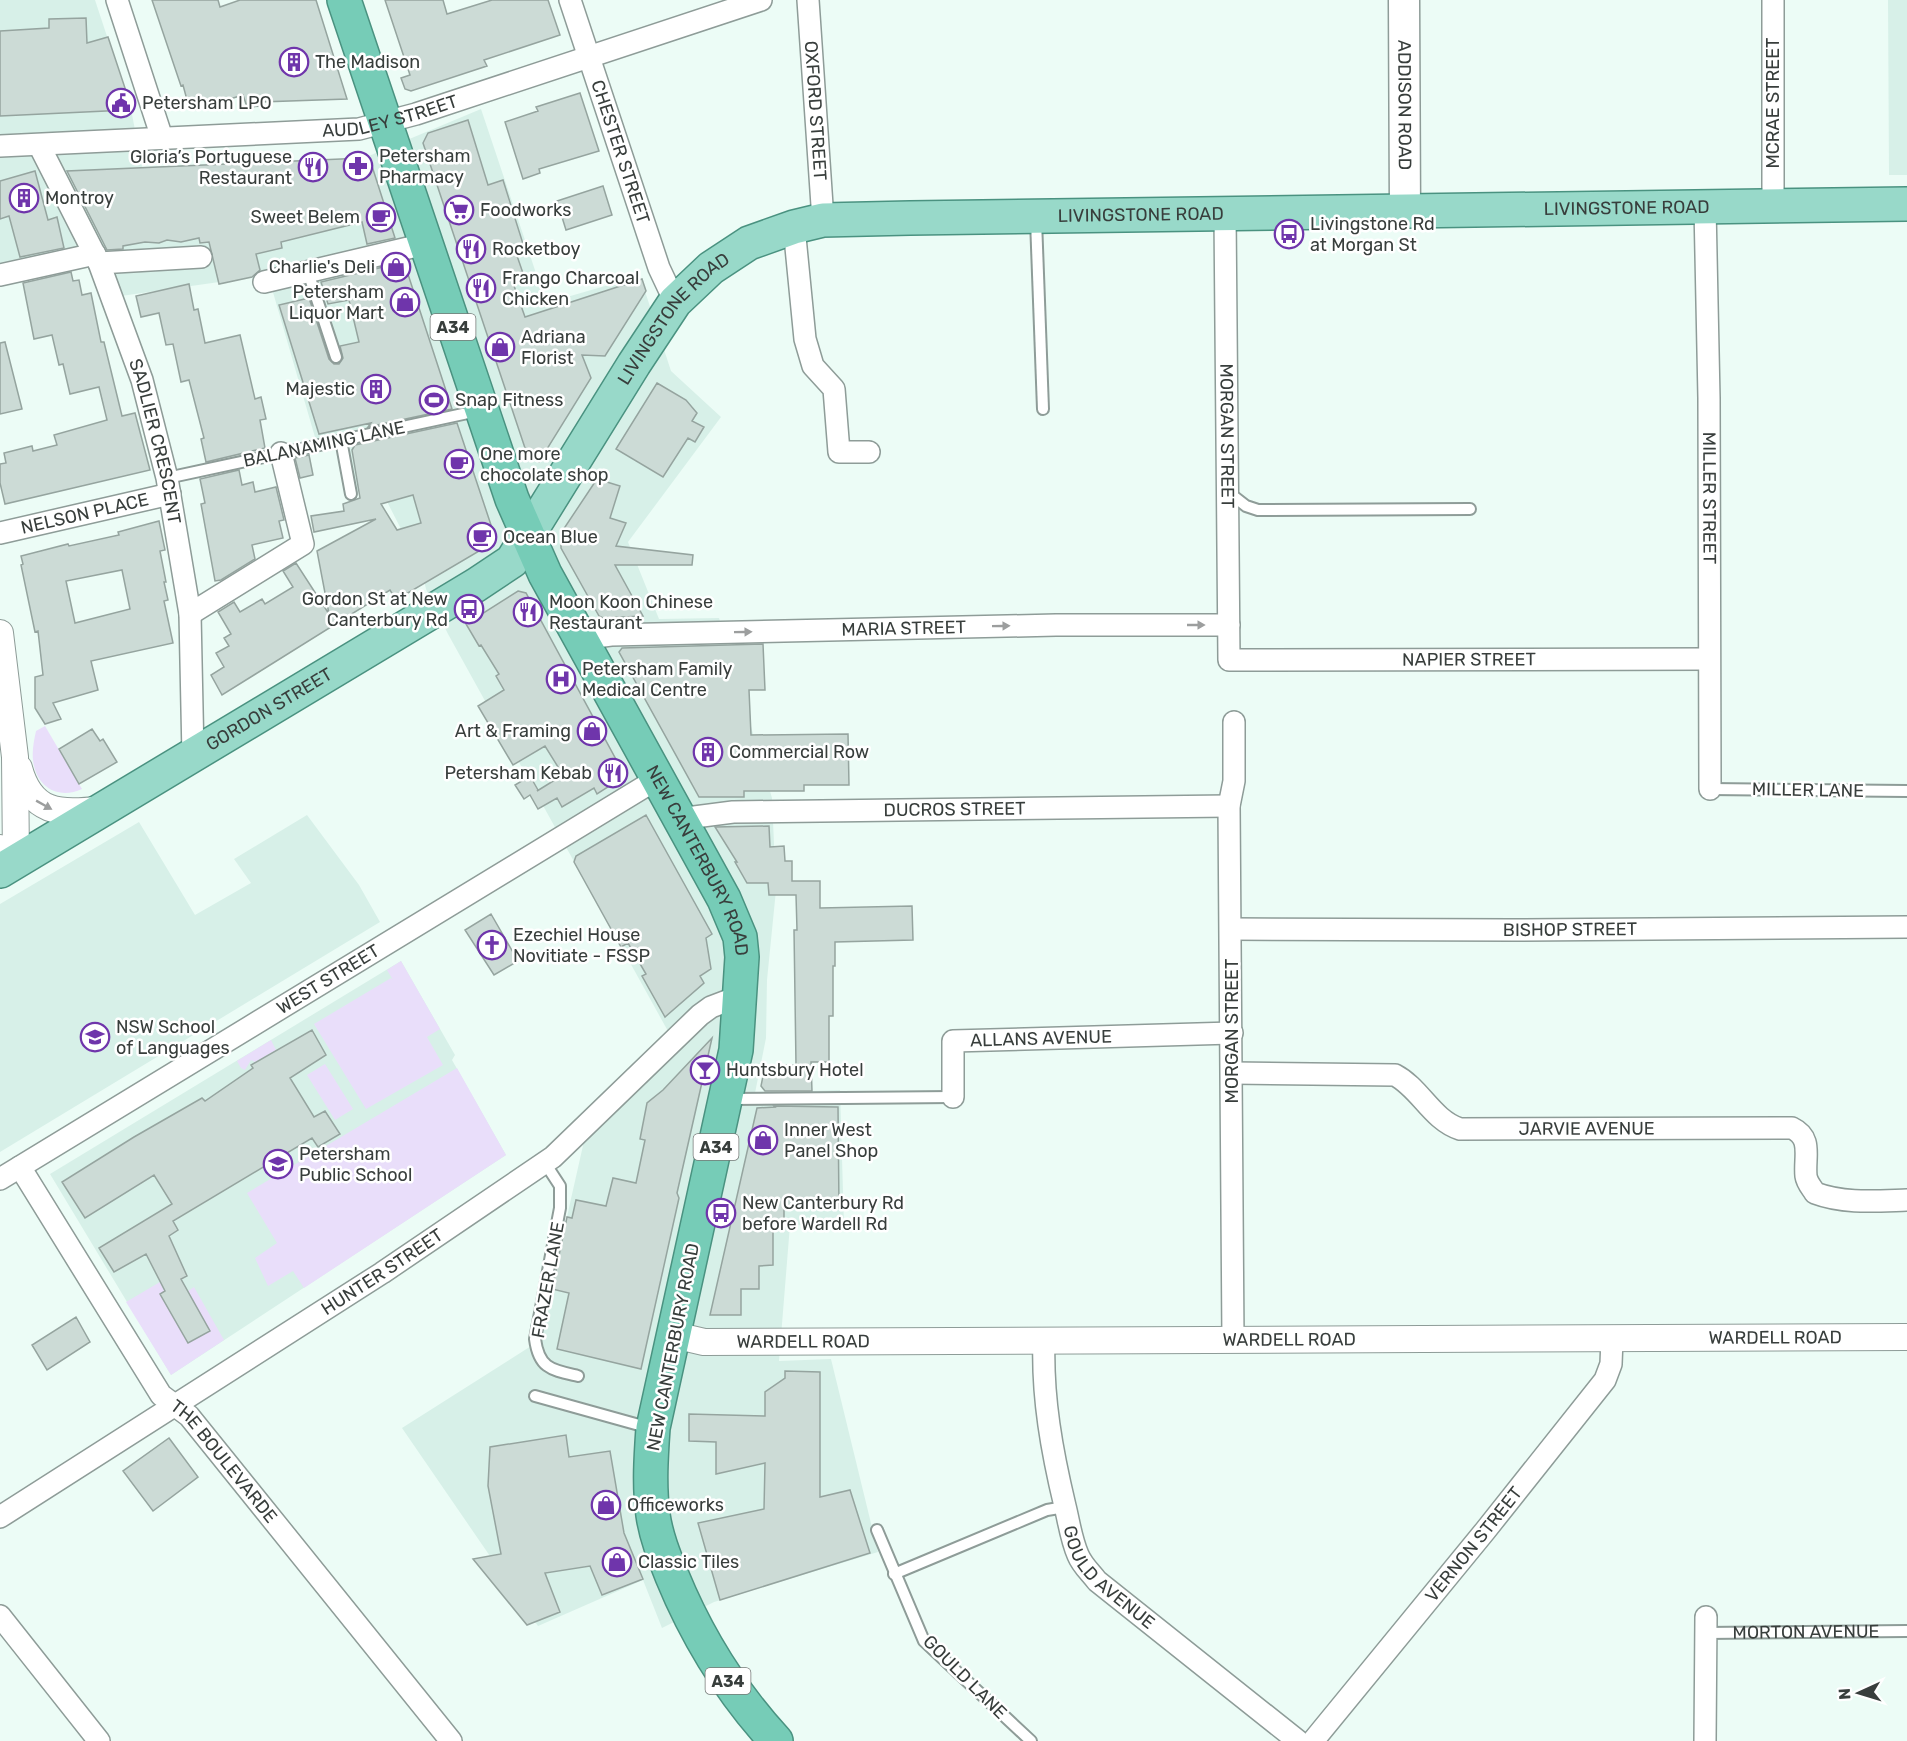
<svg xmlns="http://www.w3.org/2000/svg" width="1907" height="1741" font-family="Rubik,sans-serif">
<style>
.built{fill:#d7f0e8}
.green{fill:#e9defa}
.building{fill:#ccdbd6;stroke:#95a49f;stroke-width:1.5;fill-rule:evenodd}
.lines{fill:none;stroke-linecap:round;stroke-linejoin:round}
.service-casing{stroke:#8e9c98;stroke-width:14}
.minor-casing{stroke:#8e9c98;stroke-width:24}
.tertiary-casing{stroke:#8e9c98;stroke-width:28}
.secondary-casing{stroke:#8e9c98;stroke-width:33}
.primary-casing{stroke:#4a9280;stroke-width:36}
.trunk-casing{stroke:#4a9280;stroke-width:36}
.service{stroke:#fff;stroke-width:10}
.minor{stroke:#fff;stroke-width:21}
.tertiary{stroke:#fff;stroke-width:26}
.secondary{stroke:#fff;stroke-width:30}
.primary{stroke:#98d9c9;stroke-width:33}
.trunk{stroke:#76ccb7;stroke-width:33}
.oneway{fill:#9c9e9e}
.labels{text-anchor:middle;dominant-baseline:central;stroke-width:5;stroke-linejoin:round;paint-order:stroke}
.shield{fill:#fff;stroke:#747876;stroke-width:1.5}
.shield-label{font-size:16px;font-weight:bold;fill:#383e3c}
.poi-label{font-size:18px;fill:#383e3c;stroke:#fff;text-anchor:start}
.street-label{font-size:18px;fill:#383e3c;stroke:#fff}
</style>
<rect width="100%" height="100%" fill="#ecfcf6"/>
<path class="built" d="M0 0H95L131 109 142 167 364 158 481 109 546 303 640 276 671 371 721 417 628 542 659 619 719 618 772 798 776 890 767 980 766 1038 755 1093 840 1090 844 1226 790 1225 779 1361 831 1359 878 1552 714 1602 662 1628 643 1580 538 1626 402 1428 539 1341 591 1110 669 1033 448 634 426 589 421 568 379 486 354 493 345 444 319 451 268 275 121 296 97 244 0 269Z
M1888 0H1907V175H1889Z
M307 815 359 885 380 922 0 1152V904L139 822 195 915 251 883 234 859Z
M401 961 455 1055 452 1060 506 1155 171 1375 50 1174Z"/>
<path class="green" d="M45 726 82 789C58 800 36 787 33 760 32 750 34 740 36 731Z
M401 961 440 1029 427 1037 443 1065 366 1109 314 1024 391 978 393 980 387 970Z
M271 1040 276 1050 255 1062 251 1060 245 1070 241 1068 237 1061Z
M325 1064 353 1109 335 1120 307 1075Z
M457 1068 506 1155 304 1288 293 1271 268 1286 255 1258 277 1243 247 1193Z
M160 1282 188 1343 210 1331 188 1291 194 1287 224 1340 171 1375 126 1302Z"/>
<path class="building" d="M152 0H218L220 7 240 0H316L347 99 261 102 263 106 247 107 243 95 194 110 190 99 187 100 183 85 181 86Z
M385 0H443L447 14 492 0H548L560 35 484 60 487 66 411 91 405 89 401 78 410 75Z
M86 18 87 43 108 37 127 94V110L0 116V31L49 28V19Z
M580 93 599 151 539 169 540 173 523 179 505 122 538 111 536 107Z
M468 120 488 185 503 180 524 247 515 250 525 279 513 283 525 317 642 279 646 291 605 356 582 355 591 378 539 462 534 458 529 460 423 143 428 133Z
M364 158 371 163 395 238 367 244 362 222 281 242 282 248 256 254 260 270 252 277 219 284 209 242 200 243 199 238 181 242 167 240 159 243 145 242 123 246V249L107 250 67 171Z
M35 171 48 220 57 217 64 248 20 257 9 216 0 219V181Z
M603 186 612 215 566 230 557 201Z
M404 262 452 409 368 427 371 423 319 434 279 305 309 298 329 359 334 364H339L343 358 340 346 359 342 349 300 328 304 321 282Z
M71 272 73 281 79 280 82 295 91 293 101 342H104L122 416 135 413 150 470 5 504 0 483V464L6 463 4 453 32 446 33 451 57 445 54 435 107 420 99 387 70 394 63 364 59 365 52 335 34 339 23 283Z
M189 284 194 310 198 309 205 343 240 335 255 399 261 397 266 419 260 420 265 448 206 462 201 439 204 438 189 380 181 382 173 344 166 345 159 313 141 317 136 296Z
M5 342 22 409 0 414V343Z
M657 383 686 400 697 413 692 421 704 427 695 442 688 438 663 477 616 449Z
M457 423 494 534 491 544 396 600 390 590 222 695 211 675 224 667 216 653 229 646 224 638 231 634 218 612 234 602 240 612 262 599 265 604 293 587 283 571 296 563 329 614 317 551 376 519 314 532 311 516 344 511 343 504 360 498 352 450 355 445ZM413 495 421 523 397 530 381 504Z
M309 455 313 475 300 478 295 458Z
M239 470 242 485 253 482 255 492 276 487 284 520 279 521 283 538 252 545 255 559 221 580 215 581 201 504 205 503 200 479Z
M597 479 620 486 610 518 626 523 616 546 693 555 692 565H615L643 616 603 618 599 616 561 548V533Z
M159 521 165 550 160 551 166 582H164L168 600 164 601 173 643 91 661 98 690 53 703 61 719 45 724 35 708V677L43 675 38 631 35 632 21 565 23 564 21 556 68 544 69 546 119 535 118 532ZM122 570 130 609 75 623 66 581Z
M518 591 526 593 625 776 597 794 594 788 562 807 557 798 538 809 530 795 524 799 515 785 530 776 538 790 537 791 563 775 545 746 513 765 478 706 504 690 496 676 499 674 481 645 479 646 466 624Z
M763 644 765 690H749L751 735 848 734 849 785H804V791H744V797H699L619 652 622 648Z
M92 729 100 741 103 739 117 762 79 784 59 749Z
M646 815 712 934 706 938 711 969 700 976 704 983 665 1017 642 976 646 974 628 943 621 947 574 862 576 856Z
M769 826 770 847 784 846 785 861H792V881H820V908L912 906 913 940 835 942V966H833V1016H829V1062H811L812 1091H765L761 1086 765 1066 796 1065 794 930H797L796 895H769L768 883H747L735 862H737L715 827Z
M491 914 518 961 494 975 465 930Z
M312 1030 326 1055 290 1078 314 1117 325 1111 340 1134 318 1147 312 1138 173 1221 178 1230 169 1236 187 1276 181 1279 210 1331 188 1343 160 1294 165 1291 146 1254 114 1272 99 1248 172 1204 154 1175 85 1218 62 1182 134 1137 202 1098 205 1101 253 1068 251 1065Z
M712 1038 677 1193 679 1198 641 1369 557 1349 569 1293 552 1289 567 1217 572 1218 576 1200 606 1206 613 1178 636 1183 645 1140 640 1139 647 1103 663 1090Z
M774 1106 838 1107 839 1208 784 1209V1222H776V1231H773V1265L759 1266V1289H741V1315H710L757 1108 775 1107Z
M76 1317 90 1342 47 1370 32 1345Z
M785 1371 820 1372V1497L850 1490 870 1553 720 1600 698 1523 764 1509 765 1463 716 1474V1442L689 1441V1414L765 1416V1392L785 1378Z
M566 1435 569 1457 610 1451 624 1533 643 1579 602 1595 590 1566 545 1573 560 1612 527 1625 473 1559 501 1554 488 1486 490 1447Z
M169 1438 198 1477 153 1511 123 1471Z"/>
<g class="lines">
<g class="service-casing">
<g id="service">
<path d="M1036 220 1043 409"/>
<path d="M308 272 336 357"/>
<path d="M341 440 351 494"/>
<path d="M167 478 477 411"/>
<path d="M1228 492 1246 506 1258 510 1470 509"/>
<path d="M1710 789 1907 791"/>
<path d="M729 1099 953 1097"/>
<path d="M545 1163 560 1186V1208L535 1339C539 1369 552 1370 578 1376"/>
<path d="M535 1396 650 1428"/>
<path d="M877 1530 924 1641 1031 1741"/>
<path d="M894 1574 1047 1510 1065 1507"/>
<path id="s1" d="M1706 1633 1907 1631"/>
</g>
</g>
<g class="minor-casing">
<g id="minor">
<path d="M117 0 162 138"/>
<path id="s2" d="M570 0 659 268 675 302"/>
<path id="s3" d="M808 0 823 220"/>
<path id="s4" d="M39 145 99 263 142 380 167 478 190 614 193 756"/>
<path id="s5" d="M0 146 359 129 416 114 761 0"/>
<path d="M1773 206V0"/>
<path id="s6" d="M1705 207 1709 398 1710 789"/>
<path id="s7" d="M1225 214 1229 660 1708 659"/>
<path d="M794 227 805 339 813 366 834 389 839 452H869"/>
<path d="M99 263 201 257"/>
<path d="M0 275 95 254"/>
<path d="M264 282 425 244"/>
<path id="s8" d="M0 533 170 494"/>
<path d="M190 614 303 544 281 453"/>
<path id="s9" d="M580 639 611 635 1056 625H1229"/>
<path id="s10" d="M679 819 733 812 1229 806"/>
<path id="s11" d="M1232 929 1512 930 1907 927"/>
<path id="s12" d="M1233 1073 1395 1075C1420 1088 1432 1120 1460 1129L1792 1128C1813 1138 1804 1157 1806 1176 1807 1183 1812 1188 1815 1193 1844 1204 1876 1201 1907 1200"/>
<path id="s13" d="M953 1097V1041L1232 1033"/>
<path id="s14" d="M20 1167 161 1395 189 1416 451 1741"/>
<path id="s15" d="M0 1179 657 779"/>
<path d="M1233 1340 1229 806 1234 781V722"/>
<path id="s16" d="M1044 1341C1042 1397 1052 1452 1065 1506 1069 1522 1071 1539 1078 1555 1082 1565 1090 1572 1097 1581L1298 1741"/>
<path id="s17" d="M0 1517 382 1273 553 1157 700 1015 711 1007 740 996"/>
<path d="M0 1616 99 1741"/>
<path id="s18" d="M1313 1741 1485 1531 1605 1380 1611 1364 1612 1339"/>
<path d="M1705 1741 1706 1617"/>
</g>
</g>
<g class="tertiary-casing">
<g id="tertiary">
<path d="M0 633 15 757 16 861 8 859 0 848"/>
<path d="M19 768C31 813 60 815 100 809"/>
<path id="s19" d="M674 1335 704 1342 1907 1337"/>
</g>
</g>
<g class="secondary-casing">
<g id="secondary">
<path id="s20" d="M1404 0 1405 211"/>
</g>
</g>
<g class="primary-casing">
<g id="primary">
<path id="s21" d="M0 871 476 585 512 561 634 364 675 302 711 268 749 243 794 227 823 220 910 218 1907 204"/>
</g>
</g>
<g class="trunk-casing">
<g id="trunk">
<path id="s22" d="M344 0 512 499 545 574 724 899 740 937 742 957 736 1050 653 1428C651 1457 649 1486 653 1515 656 1536 664 1556 672 1576 697 1637 731 1692 776 1741"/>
</g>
</g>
<use href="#service" class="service"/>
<use href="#minor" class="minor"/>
<use href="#tertiary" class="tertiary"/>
<use href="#secondary" class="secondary"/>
<use href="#primary" class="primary"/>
<use href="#trunk" class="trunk"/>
</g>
<defs><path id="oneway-solid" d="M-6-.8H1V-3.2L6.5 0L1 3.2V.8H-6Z" transform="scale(1.5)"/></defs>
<g class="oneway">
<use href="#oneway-solid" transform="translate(1196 625)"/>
<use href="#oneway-solid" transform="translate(1001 626) rotate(-1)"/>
<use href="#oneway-solid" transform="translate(743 632) rotate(-1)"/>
<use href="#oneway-solid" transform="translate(44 805) rotate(29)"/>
</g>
<defs>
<g id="building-ring" transform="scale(1.5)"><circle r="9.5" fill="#fff" stroke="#6f35ab" stroke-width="1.5"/><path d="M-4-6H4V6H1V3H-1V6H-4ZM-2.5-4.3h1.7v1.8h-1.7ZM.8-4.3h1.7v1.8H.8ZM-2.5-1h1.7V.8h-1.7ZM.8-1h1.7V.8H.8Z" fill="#6f35ab"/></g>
<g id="civic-ring" transform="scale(1.5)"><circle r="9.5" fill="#fff" stroke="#6f35ab" stroke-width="1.5"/><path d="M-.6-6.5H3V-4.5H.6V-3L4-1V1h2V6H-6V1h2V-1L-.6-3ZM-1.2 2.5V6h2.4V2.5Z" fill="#6f35ab"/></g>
<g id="pharmacy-ring" transform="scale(1.5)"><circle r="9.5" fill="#fff" stroke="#6f35ab" stroke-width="1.5"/><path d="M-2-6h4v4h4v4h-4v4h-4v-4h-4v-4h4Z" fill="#6f35ab"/></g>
<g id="restaurant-ring" transform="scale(1.5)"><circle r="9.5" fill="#fff" stroke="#6f35ab" stroke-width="1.5"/><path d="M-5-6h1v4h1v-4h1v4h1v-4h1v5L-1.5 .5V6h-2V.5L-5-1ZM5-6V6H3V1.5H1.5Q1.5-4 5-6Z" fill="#6f35ab"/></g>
<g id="supermarket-ring" transform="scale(1.5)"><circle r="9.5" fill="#fff" stroke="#6f35ab" stroke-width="1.5"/><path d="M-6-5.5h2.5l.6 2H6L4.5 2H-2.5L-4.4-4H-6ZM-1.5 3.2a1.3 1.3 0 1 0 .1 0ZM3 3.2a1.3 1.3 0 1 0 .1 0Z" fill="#6f35ab"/></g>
<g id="cafe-ring" transform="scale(1.5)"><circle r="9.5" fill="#fff" stroke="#6f35ab" stroke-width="1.5"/><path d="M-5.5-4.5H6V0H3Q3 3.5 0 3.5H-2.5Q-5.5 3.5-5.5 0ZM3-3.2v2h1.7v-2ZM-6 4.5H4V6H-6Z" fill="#6f35ab"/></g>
<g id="bus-ring" transform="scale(1.5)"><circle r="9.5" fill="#fff" stroke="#6f35ab" stroke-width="1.5"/><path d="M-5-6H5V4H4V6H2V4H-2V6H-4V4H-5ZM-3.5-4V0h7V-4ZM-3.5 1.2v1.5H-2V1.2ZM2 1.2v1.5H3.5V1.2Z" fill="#6f35ab"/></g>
<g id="shop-ring" transform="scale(1.5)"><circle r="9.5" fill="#fff" stroke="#6f35ab" stroke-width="1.5"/><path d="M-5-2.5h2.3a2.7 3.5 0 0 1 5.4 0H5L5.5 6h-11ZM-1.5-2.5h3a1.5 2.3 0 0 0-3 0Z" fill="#6f35ab"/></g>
<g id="stadium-ring" transform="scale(1.5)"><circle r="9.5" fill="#fff" stroke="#6f35ab" stroke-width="1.5"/><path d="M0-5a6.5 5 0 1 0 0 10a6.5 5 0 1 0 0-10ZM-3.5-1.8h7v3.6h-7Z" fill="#6f35ab"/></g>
<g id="hospital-ring" transform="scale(1.5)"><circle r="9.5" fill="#fff" stroke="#6f35ab" stroke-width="1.5"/><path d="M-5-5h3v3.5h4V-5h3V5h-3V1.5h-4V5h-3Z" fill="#6f35ab"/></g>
<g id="church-ring" transform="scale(1.5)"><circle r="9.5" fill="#fff" stroke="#6f35ab" stroke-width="1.5"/><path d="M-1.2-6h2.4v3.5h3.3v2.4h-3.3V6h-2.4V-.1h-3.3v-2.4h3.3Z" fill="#6f35ab"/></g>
<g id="school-ring" transform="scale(1.5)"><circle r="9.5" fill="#fff" stroke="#6f35ab" stroke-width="1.5"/><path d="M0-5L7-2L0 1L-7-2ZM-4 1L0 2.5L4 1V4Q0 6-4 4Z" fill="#6f35ab"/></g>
<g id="bar-ring" transform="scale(1.5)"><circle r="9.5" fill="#fff" stroke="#6f35ab" stroke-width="1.5"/><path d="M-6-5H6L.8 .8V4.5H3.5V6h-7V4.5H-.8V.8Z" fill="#6f35ab"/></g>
</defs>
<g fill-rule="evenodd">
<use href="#building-ring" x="294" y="62"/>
<use href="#civic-ring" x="121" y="103"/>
<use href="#pharmacy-ring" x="358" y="166"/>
<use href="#restaurant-ring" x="313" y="167"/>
<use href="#building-ring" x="24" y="198"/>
<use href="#supermarket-ring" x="459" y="210"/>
<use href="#cafe-ring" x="381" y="217"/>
<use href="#bus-ring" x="1289" y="234"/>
<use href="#restaurant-ring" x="471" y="249"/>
<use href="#shop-ring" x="396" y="267"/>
<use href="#restaurant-ring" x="481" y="288"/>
<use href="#shop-ring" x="405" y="302"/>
<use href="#shop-ring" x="500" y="347"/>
<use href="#building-ring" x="376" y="389"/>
<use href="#stadium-ring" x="434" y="400"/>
<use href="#cafe-ring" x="459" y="464"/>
<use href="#cafe-ring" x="482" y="537"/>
<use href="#bus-ring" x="469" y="609"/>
<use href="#restaurant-ring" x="528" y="612"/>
<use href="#hospital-ring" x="561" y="679"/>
<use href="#shop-ring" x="592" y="731"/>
<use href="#building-ring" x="708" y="752"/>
<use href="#restaurant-ring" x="613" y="773"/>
<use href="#church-ring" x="492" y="945"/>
<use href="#school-ring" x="95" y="1037"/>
<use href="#bar-ring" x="705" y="1070"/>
<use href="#shop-ring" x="763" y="1140"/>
<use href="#school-ring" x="278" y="1164"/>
<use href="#bus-ring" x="721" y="1213"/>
<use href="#shop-ring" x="606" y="1505"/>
<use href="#shop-ring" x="617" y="1562"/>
</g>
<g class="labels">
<g class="shield">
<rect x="430.5" y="314" width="45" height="26" rx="4.5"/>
<rect x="693.5" y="1134" width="45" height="26" rx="4.5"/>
<rect x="705.5" y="1668" width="45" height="26" rx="4.5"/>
</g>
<g class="shield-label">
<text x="453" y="327">A34</text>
<text x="716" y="1147">A34</text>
<text x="728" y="1681">A34</text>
</g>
<g class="poi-label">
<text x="315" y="62">The Madison</text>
<text x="142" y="103">Petersham LPO</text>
<text x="379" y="156">Petersham<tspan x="379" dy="21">Pharmacy</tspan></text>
<text x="292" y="157" text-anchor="end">Gloria’s Portuguese<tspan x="292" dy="21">Restaurant</tspan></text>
<text x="45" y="198">Montroy</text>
<text x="480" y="210">Foodworks</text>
<text x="360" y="217" text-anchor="end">Sweet Belem</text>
<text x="1310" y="224">Livingstone Rd<tspan x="1310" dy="21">at Morgan St</tspan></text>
<text x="492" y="249">Rocketboy</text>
<text x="375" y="267" text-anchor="end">Charlie's Deli</text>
<text x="502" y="278">Frango Charcoal<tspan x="502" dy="21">Chicken</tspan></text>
<text x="384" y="292" text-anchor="end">Petersham<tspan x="384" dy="21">Liquor Mart</tspan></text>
<text x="521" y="337">Adriana<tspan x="521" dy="21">Florist</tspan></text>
<text x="355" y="389" text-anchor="end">Majestic</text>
<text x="455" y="400">Snap Fitness</text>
<text x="480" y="454">One more<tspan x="480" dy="21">chocolate shop</tspan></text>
<text x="503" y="537">Ocean Blue</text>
<text x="448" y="599" text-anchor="end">Gordon St at New<tspan x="448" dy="21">Canterbury Rd</tspan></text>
<text x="549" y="602">Moon Koon Chinese<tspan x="549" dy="21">Restaurant</tspan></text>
<text x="582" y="669">Petersham Family<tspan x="582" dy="21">Medical Centre</tspan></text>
<text x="571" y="731" text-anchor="end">Art &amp; Framing</text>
<text x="729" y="752">Commercial Row</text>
<text x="592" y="773" text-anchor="end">Petersham Kebab</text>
<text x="513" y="935">Ezechiel House<tspan x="513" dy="21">Novitiate - FSSP</tspan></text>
<text x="116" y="1027">NSW School<tspan x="116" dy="21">of Languages</tspan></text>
<text x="726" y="1070">Huntsbury Hotel</text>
<text x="784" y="1130">Inner West<tspan x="784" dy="21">Panel Shop</tspan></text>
<text x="299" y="1154">Petersham<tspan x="299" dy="21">Public School</tspan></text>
<text x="742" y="1203">New Canterbury Rd<tspan x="742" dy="21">before Wardell Rd</tspan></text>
<text x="627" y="1505">Officeworks</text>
<text x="638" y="1562">Classic Tiles</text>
</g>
<g class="street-label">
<text transform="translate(1773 103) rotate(-90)">MCRAE STREET</text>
<text stroke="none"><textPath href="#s20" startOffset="105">ADDISON ROAD</textPath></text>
<text stroke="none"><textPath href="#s3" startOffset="111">OXFORD STREET</textPath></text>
<text stroke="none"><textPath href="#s5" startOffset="392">AUDLEY STREET</textPath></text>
<text stroke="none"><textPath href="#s2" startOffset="160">CHESTER STREET</textPath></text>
<text stroke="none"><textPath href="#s21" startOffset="1881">LIVINGSTONE ROAD</textPath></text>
<text stroke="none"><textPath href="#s21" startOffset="1395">LIVINGSTONE ROAD</textPath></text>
<text stroke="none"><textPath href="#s21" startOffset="891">LIVINGSTONE ROAD</textPath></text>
<text stroke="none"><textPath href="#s7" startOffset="222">MORGAN STREET</textPath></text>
<text stroke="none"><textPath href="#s4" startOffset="320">SADLIER CRESCENT</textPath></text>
<text transform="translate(324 444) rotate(-12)">BALANAMING LANE</text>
<text stroke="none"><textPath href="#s6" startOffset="291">MILLER STREET</textPath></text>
<text stroke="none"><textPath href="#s8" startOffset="87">NELSON PLACE</textPath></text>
<text stroke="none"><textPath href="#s9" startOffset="324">MARIA STREET</textPath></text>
<text stroke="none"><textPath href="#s7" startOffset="686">NAPIER STREET</textPath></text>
<text stroke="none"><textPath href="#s21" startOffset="314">GORDON STREET</textPath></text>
<text transform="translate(1808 790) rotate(1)">MILLER LANE</text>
<text stroke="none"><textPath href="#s10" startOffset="276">DUCROS STREET</textPath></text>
<text stroke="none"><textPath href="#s22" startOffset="934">NEW CANTERBURY ROAD</textPath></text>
<text stroke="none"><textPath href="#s11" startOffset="338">BISHOP STREET</textPath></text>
<text stroke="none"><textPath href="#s15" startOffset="384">WEST STREET</textPath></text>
<text transform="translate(1232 1031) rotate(-90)">MORGAN STREET</text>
<text stroke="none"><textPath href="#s13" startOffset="144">ALLANS AVENUE</textPath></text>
<text stroke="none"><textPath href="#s12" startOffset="374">JARVIE AVENUE</textPath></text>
<text stroke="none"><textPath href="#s17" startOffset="454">HUNTER STREET</textPath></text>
<text transform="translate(548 1280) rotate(-80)">FRAZER LANE</text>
<text stroke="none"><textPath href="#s19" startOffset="1102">WARDELL ROAD</textPath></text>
<text stroke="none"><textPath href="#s19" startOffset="616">WARDELL ROAD</textPath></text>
<text stroke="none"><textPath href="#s19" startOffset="130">WARDELL ROAD</textPath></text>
<text transform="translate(673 1347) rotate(-79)">NEW CANTERBURY ROAD</text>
<text stroke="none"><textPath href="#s14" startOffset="360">THE BOULEVARDE</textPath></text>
<text stroke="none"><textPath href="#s18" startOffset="254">VERNON STREET</textPath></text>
<text stroke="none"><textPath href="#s16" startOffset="254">GOULD AVENUE</textPath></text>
<text stroke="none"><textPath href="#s1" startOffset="100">MORTON AVENUE</textPath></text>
<text transform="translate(965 1677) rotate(45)">GOULD LANE</text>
</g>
</g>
<g transform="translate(1859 1693) rotate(266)" stroke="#ffffff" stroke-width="4.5" paint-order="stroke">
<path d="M0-4.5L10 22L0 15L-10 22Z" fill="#383e3c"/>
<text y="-9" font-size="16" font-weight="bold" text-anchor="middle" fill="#383e3c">N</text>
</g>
</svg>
